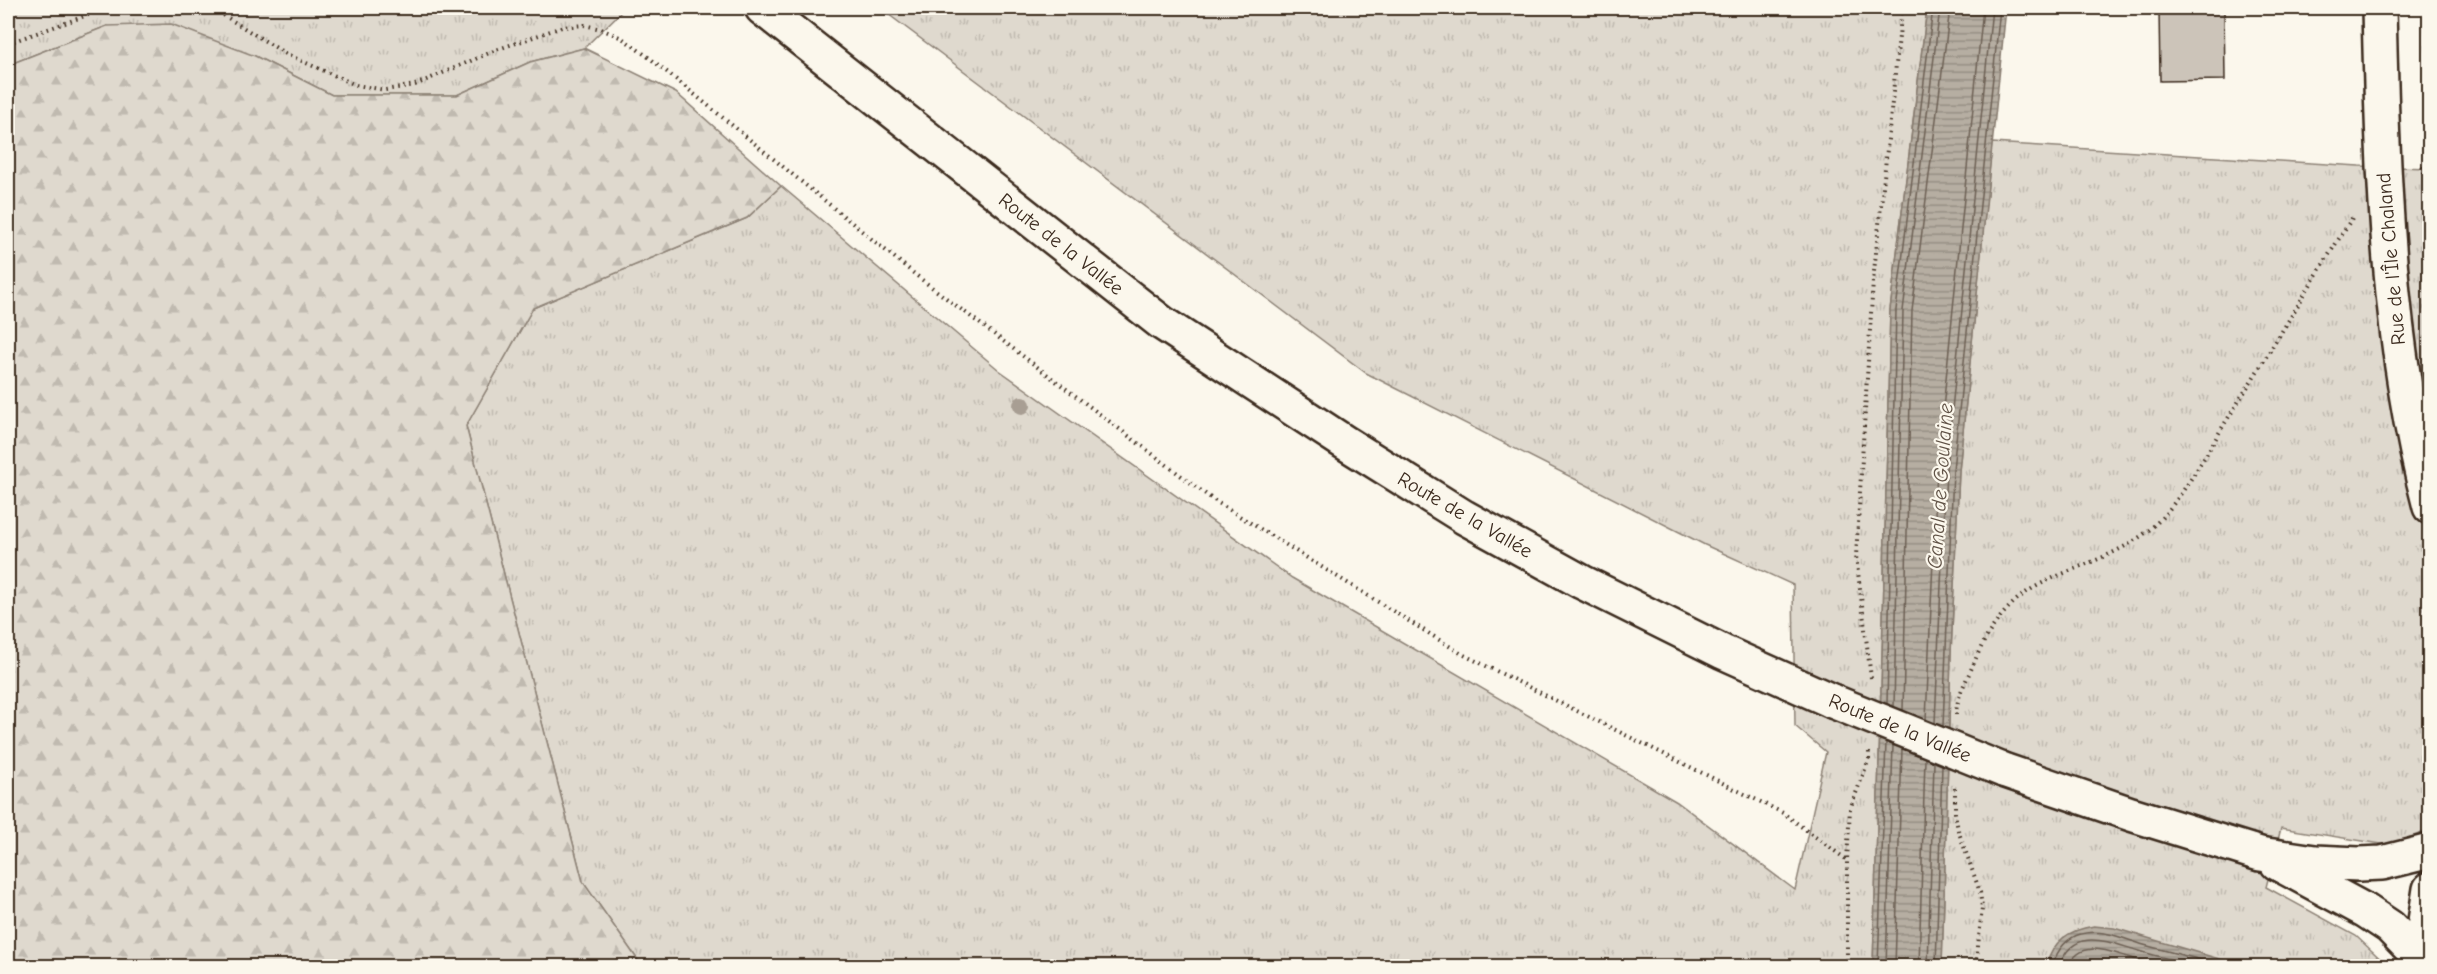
<svg xmlns="http://www.w3.org/2000/svg" width="2437" height="974" font-family="'Comic Neue',sans-serif">
<style>
.grass{fill:url(#grass-tufts);stroke:#8d8276;stroke-width:1.5}
.forest{fill:url(#forest-firs);stroke:#8d8276;stroke-width:1.5}
.water{fill:url(#water-rules);stroke:#85796d;stroke-width:1.5}
.lines{fill:none;stroke-linecap:round;stroke-linejoin:round}
.shore{stroke:#6c5f53;stroke-width:1.5}
.building{fill:#ccc4b9;stroke:#3b2a1e;stroke-width:1.5}
.secondary-casing{stroke:#3b2a1e;stroke-width:38}
.path{stroke:#3b2a1e;stroke-width:4;stroke-dasharray:1.5 4.5;stroke-linecap:butt}
.secondary{stroke:#fbf7ec;stroke-width:33}
.secondary-bridge-casing{stroke:#3b2a1e;stroke-width:38;stroke-linecap:butt}
.secondary-bridge{stroke:#fbf7ec;stroke-width:33}
.tree{fill:#a89e93}
.labels{text-anchor:middle;dominant-baseline:central;stroke-width:4.5;stroke-linejoin:round;paint-order:stroke}
.street-label{font-size:20px;fill:#3b2a1e;stroke:#fbf7ec}
.water-label{font-size:21px;font-style:italic;fill:#605246;stroke:#fbf7ec}
</style>
<defs>
<pattern id="grass-tufts" width="24" height="20" patternUnits="userSpaceOnUse" patternTransform="scale(1.5)"><rect width="24" height="20" fill="#dfd9ce"/><path d="M3 7l-1-3M5 7V3M7 7l1-3M15 17l-1-3M17 17v-4M19 17l1-3" fill="none" stroke="#c0bab0"/></pattern>
<pattern id="forest-firs" width="22" height="20" patternUnits="userSpaceOnUse" patternTransform="scale(1.5)"><rect width="22" height="20" fill="#dfd9ce"/><path d="M5 1l3.5 6h-7zM16 11l3.5 6h-7z" fill="#c0bab0"/></pattern>
<pattern id="water-rules" width="6" height="5" patternUnits="userSpaceOnUse" patternTransform="scale(1.5)"><rect width="6" height="5" fill="#b6aea2"/><path d="M0 2.5h6" fill="none" stroke="#958e83"/></pattern>
</defs>
<rect width="100%" height="100%" fill="#fbf7ec"/>
<filter id="ink" filterUnits="userSpaceOnUse"><feTurbulence type="fractalNoise" baseFrequency=".0167" numOctaves="2"/><feDisplacementMap in="SourceGraphic" scale="12" xChannelSelector="R" yChannelSelector="G"/><feConvolveMatrix kernelMatrix="1 2 1 2 8 2 1 2 1" color-interpolation-filters="sRGB"/></filter>
<g filter="url(#ink)">
<path class="grass" d="M8 8H625L584 48 530 62 457 95H332L255 56 107 26 8 65Z
M880 8H1927L1890 310 1883 621 1873 966H642L583 882 466 426 533 308 747 218 781 186 999 370 1292 578 1677 802 1795 890 1826 752 1795 726 1793 585 1705 545 1366 373Z
M2424 8H2429V91Z
M1992 143 2359 166 2429 168V827L2425 832 2388 845 2281 828 2266 887 2356 936 2388 966H1942L1951 653 1959 471Z"/>
<path class="forest" d="M171 24 255 56 332 95H457L530 62 584 48 676 93 781 186 747 218 533 308 466 426 583 882 642 966H8V65L107 26Z"/>
<path class="water" d="M1927 8H2006L1959 471 1951 653 1942 966H1873L1883 621 1890 310Z
M2094 926 2114 928 2243 966H2046C2053 941 2068 930 2094 926Z"/>
<g class="lines">
<path class="shore" d="M1887 704 1896 310 1933 8
M1894 707 1903 311 1940 8
M1903 710 1912 311 1950 8
M1926 720 1937 469 1983 8
M1935 723 1946 470 1992 8
M1943 726 1953 470 2000 8
M1878 966 1886 742
M1886 966 1893 745
M1895 966 1902 749
M1919 966 1925 758
M1928 966 1934 762
M1936 966 1942 765
M2052 966C2057 951 2065 938 2081 934 2103 928 2123 939 2144 945 2171 952 2198 959 2224 966
M2060 966C2072 926 2108 942 2136 950 2156 956 2176 961 2196 966
M2069 966C2080 939 2108 951 2128 957 2139 961 2151 963 2162 966"/>
</g>
<path class="building" d="M2159 8H2224L2225 80 2160 81Z"/>
<g class="lines">
<g class="secondary-casing">
<path id="secondary" d="M762 8 1162 323 1344 442 1464 517 1582 582 1723 652 1832 701
M2379 8C2383 175 2387 344 2430 507
M2003 770 2131 814 2260 854 2315 862 2359 864 2382 863 2430 851
M2277 863 2366 911 2390 927 2428 966
M2428 966 2423 934 2430 889"/>
</g>
<path class="path" d="M207 8 220 13 286 54 356 85 385 90 415 85 496 50 562 27 584 25 601 29 622 38 651 59 917 276 1212 499 1462 654 1783 813 1847 860
M8 43 108 8
M2421 166 2430 187
M1871 678 1856 556 1873 281 1902 8
M1956 715C1956 698 1967 679 1974 663 1986 633 2006 603 2035 587 2073 566 2115 558 2149 530 2178 506 2205 456 2225 423 2268 355 2309 286 2352 218
M1955 788V813L1958 830 1980 892 1982 908 1976 966
M1847 966V860L1850 809 1869 759V752"/>
<use href="#secondary" class="secondary"/>
<g class="secondary-bridge-casing">
<path id="secondary-bridge" d="M1832 701 2003 770"/>
</g>
<use href="#secondary-bridge" class="secondary-bridge"/>
</g>
<circle class="tree" cx="1022" cy="405" r="9"/>
</g>
<g class="labels">
<g class="street-label">
<text transform="translate(1061 244) rotate(38)">Route de la Vallée</text>
<text transform="translate(2391 259) rotate(-95)">Rue de l'Île Chaland</text>
<text transform="translate(1465 515) rotate(30)">Route de la Vallée</text>
<text transform="translate(1900 728) rotate(22)">Route de la Vallée</text>
</g>
<g class="water-label">
<text transform="translate(1940 486) rotate(-86)">Canal de Goulaine</text>
</g>
</g>
<rect width="2437" height="974" fill="none" stroke="#fbf7ec" stroke-width="30"/>
<rect x="15" y="15" width="2407" height="944" fill="none" stroke="#3b2a1e" stroke-width="2" filter="url(#ink)"/>
</svg>
